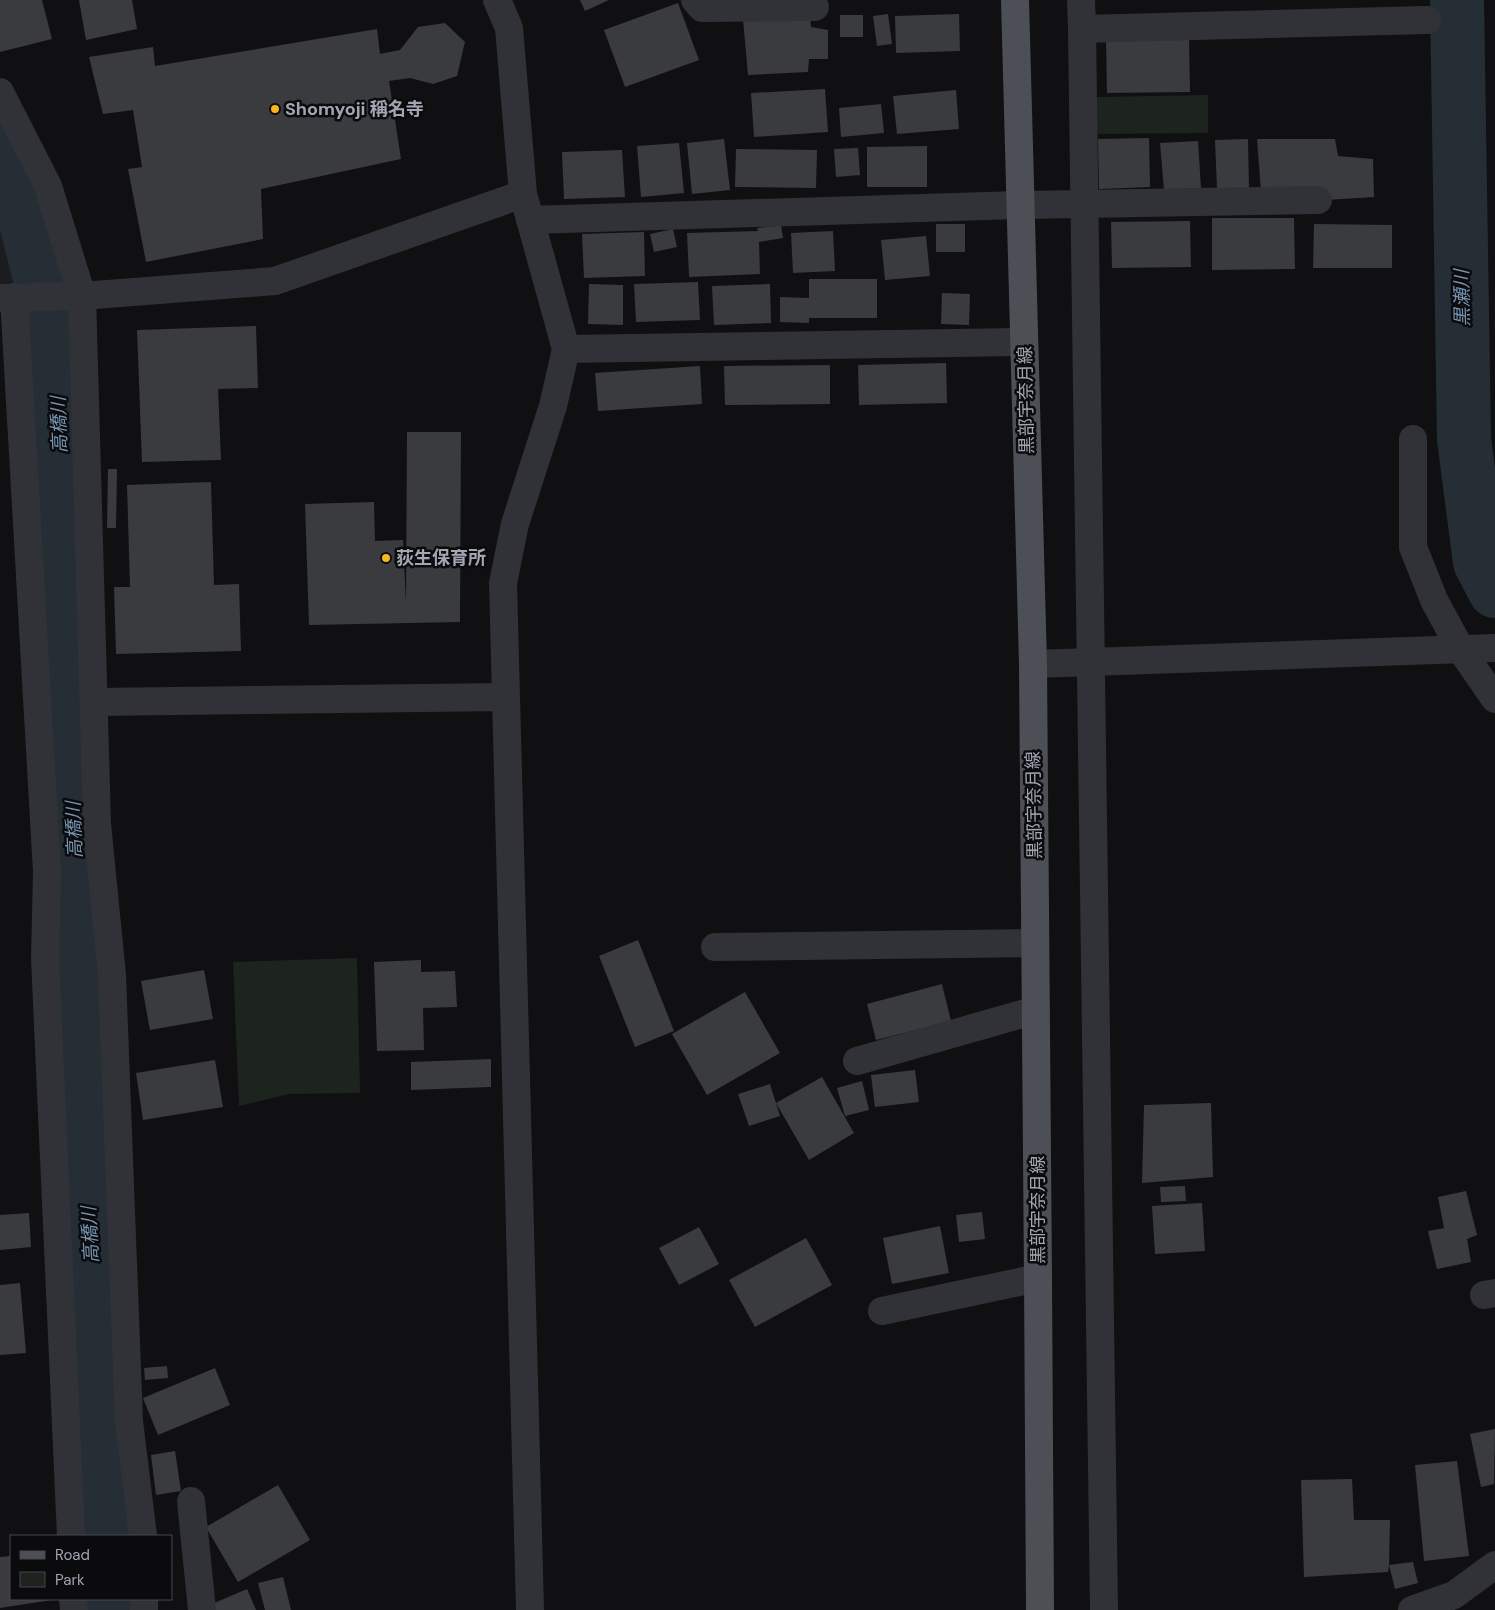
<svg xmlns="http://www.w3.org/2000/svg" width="1495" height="1610" font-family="'DM Sans','Noto Sans JP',sans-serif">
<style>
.built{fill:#1c1c1f}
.green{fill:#1c241d}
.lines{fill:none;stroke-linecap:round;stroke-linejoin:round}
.river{stroke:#262e35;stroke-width:54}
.building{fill:#3a3b3f}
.minor{stroke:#313237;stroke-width:28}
.major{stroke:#4d4f56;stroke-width:28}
.poi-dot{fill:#f9b520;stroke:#0b0b0d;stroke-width:2}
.labels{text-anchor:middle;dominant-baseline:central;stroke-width:5;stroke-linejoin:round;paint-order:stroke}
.poi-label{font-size:18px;font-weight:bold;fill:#a1a6b3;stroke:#0b0b0d;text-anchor:start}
.street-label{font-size:18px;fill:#a1a6b3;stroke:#0b0b0d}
.water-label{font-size:19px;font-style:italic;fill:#7594b1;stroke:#0b0b0d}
</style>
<rect width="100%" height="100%" fill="#101012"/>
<path class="built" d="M0 197 22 283 0 284Z"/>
<path class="green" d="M1208 95V133L1097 134V97Z
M357 958 360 1093 289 1094 239 1106 233 962Z"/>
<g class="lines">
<path class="river" d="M1457 0 1464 439 1480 562 1495 591
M0 131 9 154 55 339 85 1147 104 1536
M108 1599V1610"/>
</g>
<path class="building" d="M0 0H42L52 39 0 52Z
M79 0H132L137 29 86 40Z
M580 0H609L585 11Z
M678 3 699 60 625 87 604 30Z
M888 14 892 44 877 46 873 16Z
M959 14 960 51 896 53 895 16Z
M840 15H863V37H840Z
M810 17 811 27 828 30V59H809L808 72 748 75 743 19Z
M445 23 465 42 457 76 433 84 410 78 389 81 401 159 261 189 263 239 146 262 128 169 142 167 133 110 103 114 89 57 153 47 155 66 377 29 380 54 400 50 418 27Z
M1189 38 1190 92 1107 93 1106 39Z
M825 89 828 132 754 137 751 93Z
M956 90 959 129 897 134 893 96Z
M881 104 884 133 841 137 839 108Z
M1149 138 1150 187 1099 189 1098 139Z
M724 139 730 190 692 194 687 143Z
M1248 139 1249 189H1217L1215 140Z
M1257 139H1335L1338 156 1373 159 1374 197 1326 200 1261 191Z
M1198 141 1201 188 1164 190 1160 143Z
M679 143 684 193 641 197 637 146Z
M927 146V187H867V147Z
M858 148 860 175 836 177 834 149Z
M736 149 817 150 816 188 735 187Z
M622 150 625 197 564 199 562 152Z
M1212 218H1294L1295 269 1212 270Z
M1190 221 1191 267 1112 268 1111 222Z
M936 224H965V252H936Z
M1314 224 1392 225V268H1313Z
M781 225 783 238 759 242 760 274 689 277 687 233 758 231 757 228Z
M673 229 677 247 654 252 650 234Z
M833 231 835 271 793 273 791 233Z
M644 232 645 276 584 278 582 234Z
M926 236 930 276 885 280 881 240Z
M809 279H877V318H809V323L780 322V297L809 298Z
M698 282 700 320 636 322 634 284Z
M589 284 623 285V325L588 324Z
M770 284 771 323 714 325 712 286Z
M942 293 970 294 969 325 941 324Z
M256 326 258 388 218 389 221 460 142 462 137 330Z
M946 363 947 403 859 405 858 365Z
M830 365V404L725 405 724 366Z
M700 366 702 404 598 411 595 373Z
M407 432H461L460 622 309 625 305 504 374 502 375 541 403 540 406 604Z
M108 469H117L116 528H107Z
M211 482 214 585 239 584 241 651 116 654 114 587H130L127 485Z
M638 940 674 1031 635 1047 599 956Z
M421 960V972L455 971 457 1007 423 1008 424 1050 377 1051 374 962Z
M204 970 213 1019 150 1030 141 981Z
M942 984 951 1021 876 1040 867 1004Z
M745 992 780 1053 707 1095 672 1034Z
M491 1059V1087L411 1090V1062Z
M215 1060 223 1107 143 1120 136 1073Z
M915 1070 919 1102 875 1107 871 1075Z
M822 1077 854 1133 809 1160 776 1103Z
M862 1081 869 1110 845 1116 837 1088Z
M770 1084 780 1116 749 1126 738 1094Z
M1211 1103 1213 1177 1142 1183 1144 1105Z
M1185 1186 1186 1201 1161 1202 1160 1187Z
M1466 1191 1477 1235 1467 1239 1471 1262 1437 1269 1428 1231 1444 1228 1438 1197Z
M1202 1203 1205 1251 1155 1254 1152 1206Z
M982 1212 985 1239 959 1242 956 1215Z
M29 1213 31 1247 0 1250V1215Z
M940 1226 949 1273 892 1284 883 1238Z
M699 1227 719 1264 679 1285 659 1248Z
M806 1238 832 1285 755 1327 729 1280Z
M20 1283 26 1353 0 1355V1285Z
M167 1366 168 1378 145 1380 144 1368Z
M215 1368 230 1405 158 1435 143 1398Z
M1495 1429 1494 1484 1481 1487 1470 1434Z
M175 1451 181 1491 156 1495 151 1455Z
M1457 1461 1469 1556 1424 1561 1415 1465Z
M1352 1479 1354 1520H1390L1389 1565 1413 1562 1418 1583 1395 1589 1389 1565 1388 1572 1304 1577 1301 1480Z
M278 1485 310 1540 238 1582 206 1527Z
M11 1556V1599H52V1600L0 1608V1557Z
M283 1577 291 1610H265L258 1583Z
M247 1589 256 1610H214L212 1604Z"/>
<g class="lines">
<path class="minor" d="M497 0 509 28 523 194 566 349 553 406 515 524 503 583 530 1610
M695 0 702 8 815 7
M1081 0 1082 29
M0 92 48 186 82 296 97 824 112 975 129 1421 143 1536
M530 220 1021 205 1318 200
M14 297 47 872 45 958 71 1536
M0 298 82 296 275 281 523 194
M566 349 1024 342
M1413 439V547L1434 600 1461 650 1495 699
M1033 664 1495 648
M94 702 506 697
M715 947 1035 943
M857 1061 1036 1010
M1484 1295 1495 1293
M882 1311 1038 1278
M191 1501 202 1610
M73 1599 74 1610
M144 1599V1610
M1104 1610 1082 29 1427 20
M1412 1610 1454 1595 1495 1565"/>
<path class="major" d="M1015 0 1033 664 1038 1278 1040 1610"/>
</g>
<g class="poi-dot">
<circle cx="275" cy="109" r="5"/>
<circle cx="386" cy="558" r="5"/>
</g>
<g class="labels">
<g class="poi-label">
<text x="285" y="109">Shomyoji 稱名寺</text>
<text x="396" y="558">荻生保育所</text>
</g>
<g class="street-label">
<text transform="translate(1026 400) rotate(-91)">黒部宇奈月線</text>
<text transform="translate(1034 805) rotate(-91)">黒部宇奈月線</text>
<text transform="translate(1038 1210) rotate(-90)">黒部宇奈月線</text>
</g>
<g class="water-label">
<text transform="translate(1462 298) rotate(-91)">黒瀬川</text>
<text transform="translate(59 425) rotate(-92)">高橋川</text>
<text transform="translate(74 830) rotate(-92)">高橋川</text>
<text transform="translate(90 1235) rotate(-93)">高橋川</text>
</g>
</g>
<rect x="10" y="1535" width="162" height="65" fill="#0b0b0d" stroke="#47494f"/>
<rect x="20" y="1551" width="25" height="8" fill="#4d4f56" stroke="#47494f"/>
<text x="55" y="1560" font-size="15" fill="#a1a6b3">Road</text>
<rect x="20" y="1572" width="25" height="15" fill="#1c241d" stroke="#47494f"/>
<text x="55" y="1585" font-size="15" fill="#a1a6b3">Park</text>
</svg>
